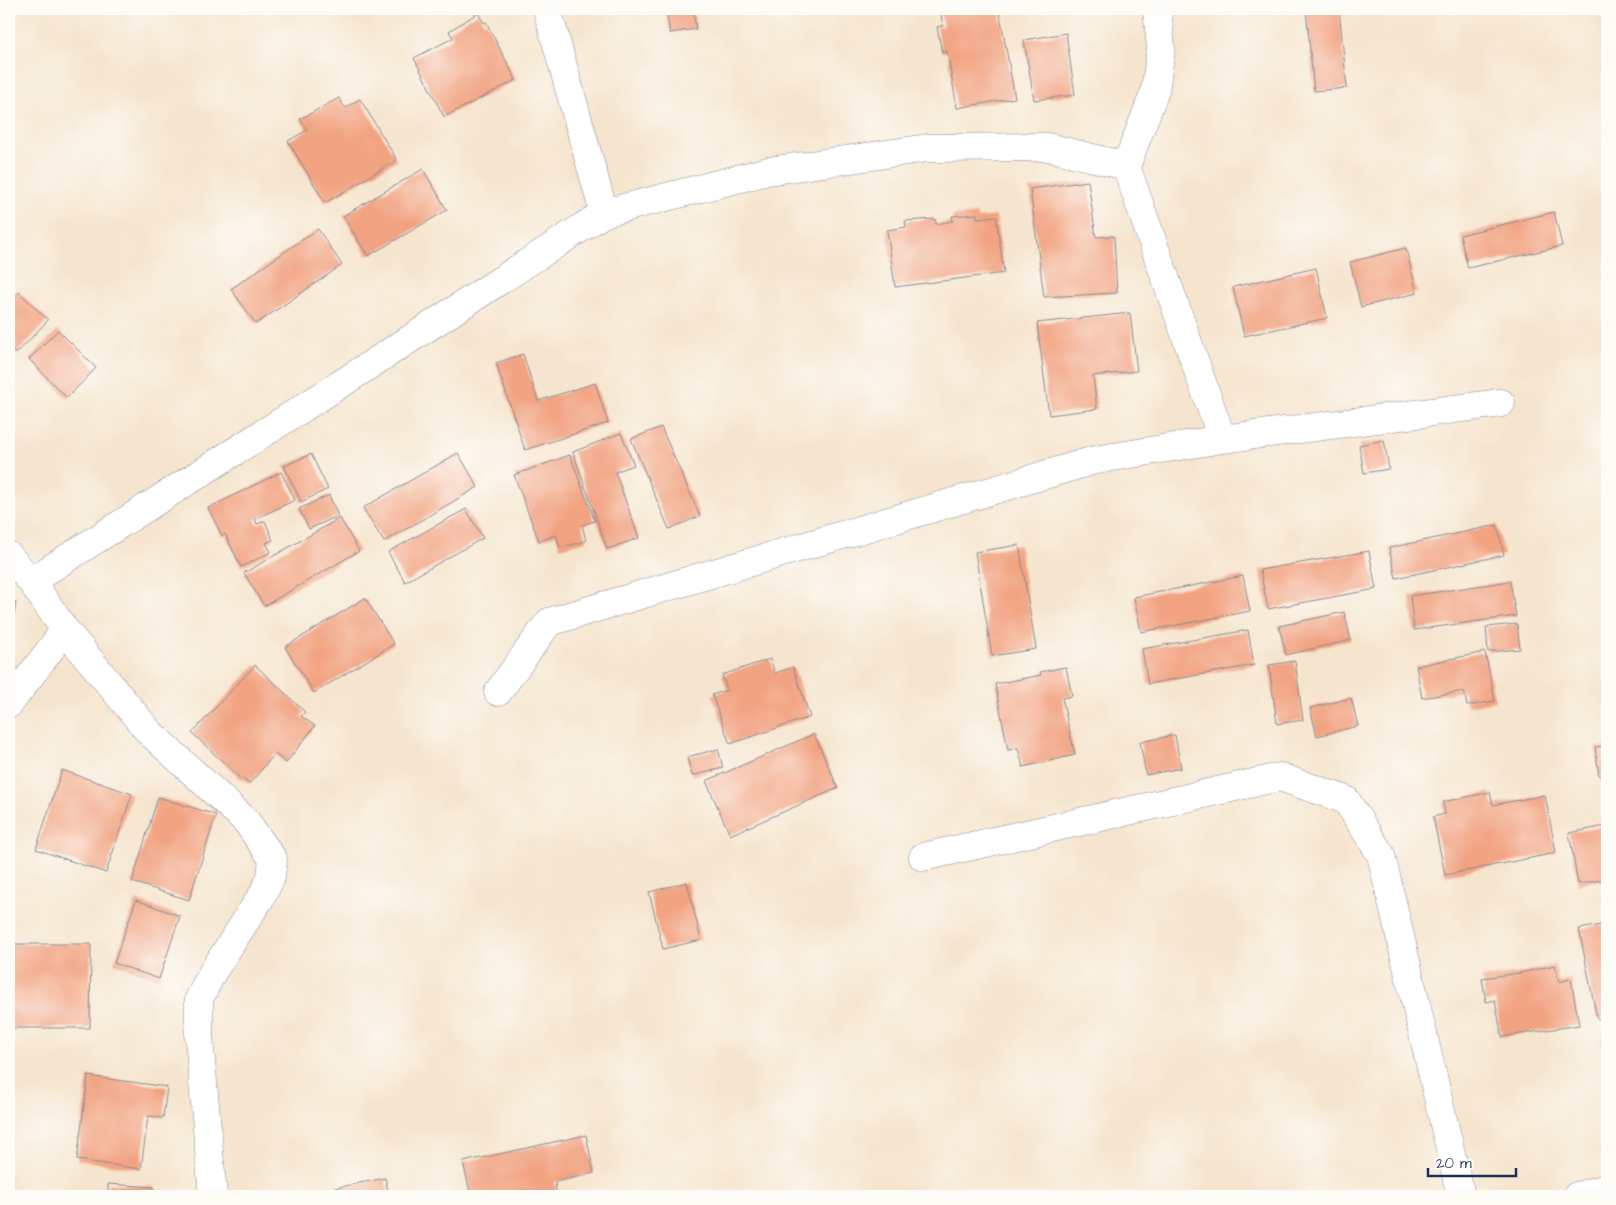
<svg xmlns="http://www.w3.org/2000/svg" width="1616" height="1205" font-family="'Architects Daughter',sans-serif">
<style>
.building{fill:#f2a381}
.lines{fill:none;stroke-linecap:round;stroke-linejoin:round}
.minor-casing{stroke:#888a96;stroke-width:29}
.minor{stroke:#fff;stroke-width:28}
</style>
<rect width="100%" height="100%" fill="#fdfcf7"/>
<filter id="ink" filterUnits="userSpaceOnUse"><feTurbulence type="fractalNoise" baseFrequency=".02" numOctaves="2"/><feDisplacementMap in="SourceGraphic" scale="10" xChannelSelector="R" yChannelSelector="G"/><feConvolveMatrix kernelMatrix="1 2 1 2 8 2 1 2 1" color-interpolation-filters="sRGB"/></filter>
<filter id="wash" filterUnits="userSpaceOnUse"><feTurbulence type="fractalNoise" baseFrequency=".0096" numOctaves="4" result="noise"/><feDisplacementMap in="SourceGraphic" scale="20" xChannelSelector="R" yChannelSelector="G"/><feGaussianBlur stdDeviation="1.12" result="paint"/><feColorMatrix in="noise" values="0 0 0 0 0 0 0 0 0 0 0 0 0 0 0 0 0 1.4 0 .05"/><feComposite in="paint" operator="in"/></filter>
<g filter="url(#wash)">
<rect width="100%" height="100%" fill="#f6e5ce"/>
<g id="blocks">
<path class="building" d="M666 9H693L696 29 670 33Z
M940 9H999L1015 98 957 108 947 51 942 53 937 27 943 26Z
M1306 9H1339L1347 88 1314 91Z
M478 13 484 23 486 22 516 80 444 117 414 58 453 38 449 31Z
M1066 33 1075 95 1034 100 1024 40Z
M339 98 345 108 360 99 397 160 325 203 288 141 307 130 300 119Z
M423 169 447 210 368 256 343 216Z
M1088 181 1096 237 1114 236 1117 293 1044 297 1030 189Z
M1554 212 1562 246 1468 268 1460 235Z
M977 214V218L996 216 1004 273 895 287 887 230 906 227 905 221 935 219 936 224 953 221 952 216Z
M318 229 342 265 256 324 231 289Z
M1406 248 1417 293 1361 307 1350 262Z
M1316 268 1327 318 1244 336 1233 287Z
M19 292 48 320 16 354 9 347V303Z
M1130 313 1137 371 1093 376 1097 409 1049 415 1037 323Z
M58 330 96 368 67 398 29 359Z
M523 354 538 401 595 383 608 423 525 450 496 363Z
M661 427 700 516 669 529 631 439Z
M621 433 634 465 615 472 639 538 607 549 573 452Z
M1384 440 1389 469 1364 473 1359 445Z
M458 453 478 487 384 542 363 508Z
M311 454 328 489 301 502 284 466Z
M570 455 595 521 582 525 586 541 560 548 556 535 539 541 514 475Z
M281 472 295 500 255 519 257 524 265 521 273 540 266 543 271 552 241 567 225 534 222 536 208 508Z
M329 495 338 516 309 529 299 509Z
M466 509 483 538 405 582 388 552Z
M340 518 359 551 264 606 244 573Z
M1497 525 1504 555 1396 578 1389 548Z
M1019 545 1036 649 992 656 975 552Z
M1369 551 1376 589 1268 609 1260 570Z
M1243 576 1250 611 1141 632 1134 597Z
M1510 581 1516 616 1414 630 1410 596Z
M365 598 394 644 314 693 285 647Z
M9 600 16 602 11 629 9 628Z
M1344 612 1351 640 1286 655 1279 626Z
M1517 624 1520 649 1488 652 1486 627Z
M1248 630 1254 665 1148 684 1142 649Z
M1485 652 1495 701 1467 706 1464 691 1422 698 1416 666Z
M770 659 775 673 793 667 810 717 730 744 712 695 727 690 722 675Z
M1295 661 1303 720 1277 724 1269 665Z
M255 665 305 712 301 716 315 726 286 763 275 754 249 784 243 779H241L192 733Z
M1066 667 1072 696 1062 698 1075 755 1023 767 1018 748 1008 750 995 684 1041 675 1040 672Z
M1351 698 1358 726 1317 736 1310 708Z
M814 734 838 788 730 835 706 781Z
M1175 735 1181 768 1146 775 1140 742Z
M1607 746V775L1599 776 1595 747Z
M718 749 723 768 692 776 687 757Z
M62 770 132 794 106 873 36 849Z
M1490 792 1493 805 1545 795 1556 853 1445 875 1433 817 1445 814 1443 802Z
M158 797 216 815 189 900 132 882Z
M1604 816H1607V879L1578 884 1569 833 1606 826Z
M687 882 701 940 663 949 649 892Z
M136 900 180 916 159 979 114 963Z
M1607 924V1017L1597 1019 1579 929Z
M9 944H91L90 1028H9Z
M1555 965 1559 982 1571 979 1579 1025 1502 1037 1495 1000 1486 1002 1482 978 1520 973Z
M1607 1037V1063H1606L1601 1038Z
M88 1076 167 1087 163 1118 148 1116 141 1169 77 1160Z
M586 1135 594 1173 555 1182 557 1196H502V1193L486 1196H471L463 1162Z
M385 1178 389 1196H337L335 1188Z
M108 1184 154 1187V1196H108Z"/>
</g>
</g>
<g filter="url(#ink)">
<use href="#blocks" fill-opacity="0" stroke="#888a96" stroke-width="1"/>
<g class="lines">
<g class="minor-casing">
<path id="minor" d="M547 9 604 213
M1157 9 1161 49 1155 91 1126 166 1222 439
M9 556 31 581 65 630 149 732 246 821 273 859 271 877 263 894 212 973 199 999V1037L213 1196
M31 581 339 385 604 213 768 171 928 148 1048 147 1126 166
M498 692 549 622 1095 460 1222 439 1501 403
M9 704 65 630
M923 857 1280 777 1346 800 1381 855 1461 1196
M1577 1196 1607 1188"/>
</g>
<use href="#minor" class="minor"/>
</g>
</g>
<rect width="1616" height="1205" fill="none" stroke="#fdfcf7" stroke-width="30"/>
<path d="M1428 1168v8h88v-8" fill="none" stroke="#1b2f5e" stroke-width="2.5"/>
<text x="1436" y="1168" font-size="15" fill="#1b2f5e" stroke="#fdfcf7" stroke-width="4" paint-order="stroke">20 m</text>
</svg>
